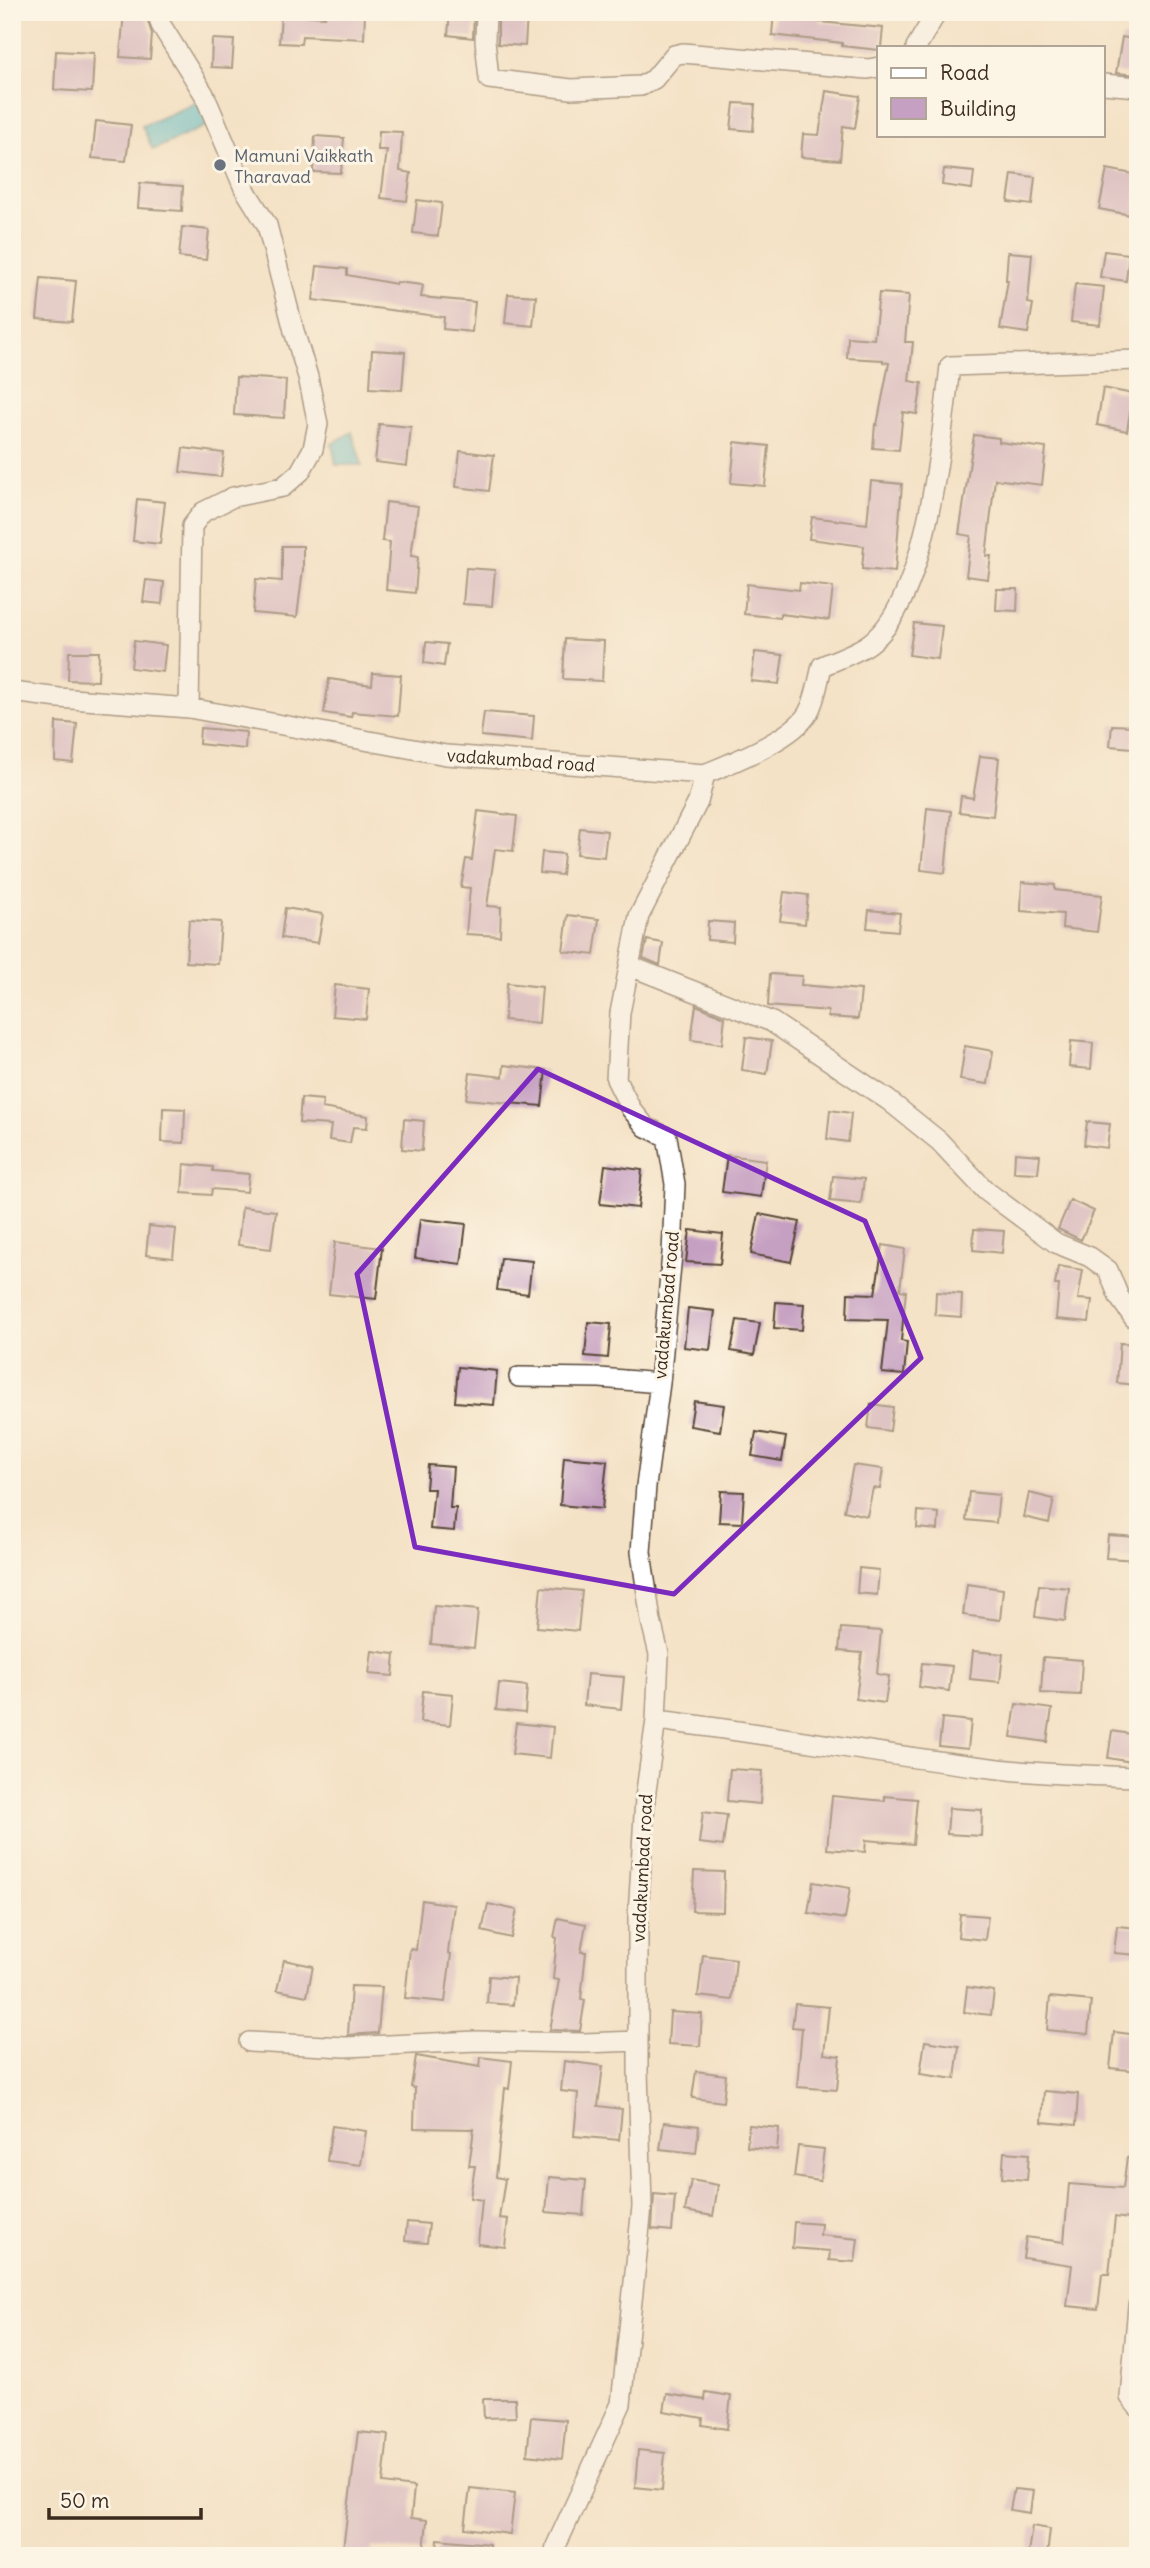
<svg xmlns="http://www.w3.org/2000/svg" width="1150" height="2568" font-family="Delius,sans-serif">
<style>
.water{fill:#4fbbcb;stroke:#457274;stroke-width:2}
.building{fill:#c6a0c2}
.lines{fill:none;stroke-linecap:round;stroke-linejoin:round}
.minor-casing{stroke:#574637;stroke-width:22}
.minor{stroke:#fff;stroke-width:19}
.marked{fill:none;stroke:#7b2cbf;stroke-width:5;stroke-linejoin:round}
.worship-dot{fill:#6b7280;stroke:#fcf5e5;stroke-width:2.5}
.labels{text-anchor:middle;dominant-baseline:central;stroke-width:6;stroke-linejoin:round;paint-order:stroke}
.worship-label{font-size:18px;fill:#5b616d;stroke:#fcf5e5;text-anchor:start}
.street-label{font-size:18px;fill:#3b2a1e;stroke:#fcf5e5}
</style>
<rect width="100%" height="100%" fill="#fcf5e5"/>
<filter id="ink" filterUnits="userSpaceOnUse"><feTurbulence type="fractalNoise" baseFrequency=".0143" numOctaves="2"/><feDisplacementMap in="SourceGraphic" scale="14" xChannelSelector="R" yChannelSelector="G"/><feConvolveMatrix kernelMatrix="1 2 1 2 8 2 1 2 1" color-interpolation-filters="sRGB"/></filter>
<filter id="wash" filterUnits="userSpaceOnUse"><feTurbulence type="fractalNoise" baseFrequency=".00686" numOctaves="4" result="noise"/><feDisplacementMap in="SourceGraphic" scale="28" xChannelSelector="R" yChannelSelector="G"/><feGaussianBlur stdDeviation="1.57" result="paint"/><feColorMatrix in="noise" values="0 0 0 0 0 0 0 0 0 0 0 0 0 0 0 0 0 1.4 0 .05"/><feComposite in="paint" operator="in"/></filter>
<g filter="url(#wash)">
<rect width="100%" height="100%" fill="#f4e2c6"/>
<path class="water" d="M200 101 208 125 153 150 142 126Z
M352 432 362 465H336L332 444Z"/>
<g id="blocks">
<path class="building" d="M124 12H145L152 34 150 59 120 57Z
M326 12H365L364 39 302 36 301 44 279 43 281 14 325 17Z
M450 12H474L473 38 448 35Z
M498 12 527 14 525 46 498 44Z
M774 12H821L820 22 883 28 881 47 879 50 842 46V43L772 35Z
M1122 37 1138 40V75L1116 73Z
M212 39 234 40 232 68 211 67Z
M56 51 94 53 92 92 54 90Z
M826 91 860 96 855 128 843 126 840 160 801 157 803 134 819 135Z
M734 103 755 104 753 131 731 129Z
M96 121 131 125 126 161 92 158Z
M379 131 402 132 400 171 411 173 407 201 381 198 387 150H378Z
M315 136 344 138 341 173 313 172Z
M944 169 974 172 972 189 942 185Z
M1107 169 1138 175 1136 216 1099 209Z
M1012 174 1035 177 1032 205 1008 202Z
M140 183 183 186 182 211 138 208Z
M417 200 442 203 438 236 413 233Z
M182 227 209 230 206 260 179 257Z
M1104 251 1129 254 1126 281 1100 277Z
M1008 252 1032 254 1028 303 1033 304 1028 333 1000 329 1008 280H1006Z
M317 266 347 269V275L396 284V282L423 285 421 297 475 302 472 332 443 329 444 317 313 300Z
M41 278 76 281 72 322 37 319Z
M1075 284 1104 287 1100 325 1071 322Z
M879 293 909 295 905 342H913L909 381 922 383 917 414 903 412 899 450 873 448 875 424 877 425 889 363 883 362V360L847 358 848 337 874 339Z
M508 294 536 296 533 326 505 323Z
M372 350 405 352 402 390 370 388Z
M236 377 286 380 284 418 234 415Z
M1103 388 1133 394 1127 431 1097 425Z
M379 424 411 427 407 466 375 462Z
M974 435 999 438V442L1046 448 1042 485 995 479 986 556H991L988 579 966 576 971 536 959 534Z
M735 442 769 446 765 486 731 483Z
M183 448 224 453 221 477 180 472Z
M460 451 494 455 489 491 456 487Z
M871 481 902 484 895 572 862 569 864 546 809 539 812 517 867 524Z
M137 499 165 502 160 544 133 541Z
M386 502 418 506 411 556 418 557 415 593 386 590 390 542 382 541Z
M282 546H303V569L297 617 253 613 256 579 282 581Z
M466 568 495 570 492 606 463 604Z
M146 580 164 582 162 604 143 602Z
M800 583 833 587 829 620 780 614V618L744 614 747 584 799 590Z
M997 589H1018L1017 611 996 610Z
M914 623 942 626 938 659 909 655Z
M565 639 604 641 602 681 563 679Z
M134 641 166 645 163 672 131 668Z
M426 642 447 644 444 666 424 663Z
M69 652H99L98 681 68 680Z
M755 652 783 655 779 684 751 681Z
M373 673 401 675 398 716 352 712 351 717 324 713 329 679 372 685Z
M484 712 534 716 532 741 481 736Z
M56 722 77 724 73 763 55 761Z
M1112 725 1134 726 1132 748 1110 746Z
M200 728 246 732 245 749 199 744Z
M980 756 999 758 993 816 959 812 961 796 973 798Z
M927 808 951 811 945 873 921 870Z
M478 811 517 816 513 851 495 849 487 906 501 907 500 936 466 934 470 888 461 887 466 859 472 860Z
M580 828 607 831 604 857 577 854Z
M542 852 564 854 562 875 540 873Z
M1022 882 1055 885V890L1102 895 1097 932 1062 928 1063 914 1021 911Z
M784 892 808 895 805 924 780 921Z
M285 908 323 914 318 943 281 938Z
M869 910 900 913 898 931 867 928Z
M568 915 599 919 594 955 563 951Z
M189 920 221 922 218 964 186 962Z
M708 921 734 923 733 942 707 940Z
M647 940 663 943 660 965 643 958Z
M770 974 802 976 801 985 861 990 858 1019 828 1017V1011L768 1006Z
M507 983 542 987 539 1023 504 1020Z
M335 985 369 989 366 1019 332 1016Z
M696 1005 725 1017 722 1044 691 1040Z
M746 1037 772 1041 767 1074 742 1070Z
M1071 1041 1093 1043 1091 1069 1069 1067Z
M965 1046 993 1051 988 1084 960 1080Z
M504 1065 546 1070 542 1106 466 1099 470 1073 503 1077Z
M301 1098 323 1100 322 1108 368 1116 367 1128 353 1127 350 1143 329 1140 331 1125 299 1123Z
M163 1108 185 1109 184 1143 162 1142Z
M830 1110 851 1113 848 1142 827 1139Z
M404 1119 424 1121 422 1151 402 1149Z
M1087 1122 1110 1124 1107 1148 1084 1145Z
M1015 1153 1040 1155 1038 1173 1014 1172Z
M727 1155 766 1160 761 1197 722 1192Z
M184 1164 213 1167V1171L249 1174 247 1192 212 1189 211 1195 182 1193Z
M605 1165 642 1170 638 1208 600 1204Z
M833 1176 864 1179 861 1204 830 1201Z
M1070 1200 1094 1211 1081 1240 1058 1229Z
M242 1207 276 1211 271 1249 238 1245Z
M759 1214 800 1222 791 1262 751 1254Z
M420 1219 466 1224 461 1264 415 1258Z
M149 1226 176 1229 173 1258 146 1255Z
M974 1229 1004 1231 1002 1253 973 1250Z
M690 1230 723 1234 720 1264 686 1262Z
M335 1242 382 1248 376 1299 329 1294Z
M883 1245 905 1249 900 1290 906 1291 901 1341 907 1342 904 1375 882 1373 888 1320 847 1319 848 1293 875 1294Z
M501 1258 532 1261 528 1294 497 1290Z
M1058 1266 1083 1270 1078 1299 1092 1300 1089 1322 1056 1319 1059 1285H1055Z
M936 1292 962 1294 961 1317 935 1315Z
M776 1302 804 1304 802 1330 774 1328Z
M688 1308 715 1311 710 1350 684 1347Z
M737 1320 760 1323 754 1355 731 1351Z
M588 1322 611 1324 608 1358 585 1356Z
M1120 1343 1138 1344V1385L1117 1383Z
M458 1367 497 1371 494 1405 455 1402Z
M694 1401 724 1405 720 1431 690 1426Z
M871 1404 893 1407 890 1431 868 1428Z
M756 1432 786 1437 782 1461 752 1456Z
M564 1457 607 1461 602 1509 560 1505Z
M428 1465 453 1467 450 1508H456L454 1531 430 1529 434 1489H426Z
M853 1465 883 1469 880 1489 873 1488 867 1516 844 1511Z
M721 1491 744 1492 742 1523 719 1522Z
M969 1492 999 1495 996 1523 966 1520Z
M1029 1493 1054 1499 1049 1523 1024 1517Z
M918 1511 939 1513 938 1530 917 1528Z
M1108 1535 1138 1537V1560L1106 1558Z
M859 1568 879 1570 877 1595 857 1593Z
M967 1584 1003 1589 1000 1620 963 1615Z
M1039 1585 1069 1588 1065 1621 1035 1617Z
M541 1587 582 1591 578 1631 537 1627Z
M434 1606 478 1610 474 1648 431 1644Z
M841 1628 881 1631 877 1674 889 1676 885 1703 856 1699 862 1653 839 1651Z
M372 1651 395 1654 393 1676 369 1674Z
M973 1651 1003 1654 1000 1682 970 1679Z
M1043 1657 1082 1660 1080 1695 1041 1693Z
M922 1663 952 1666 949 1691 919 1687Z
M587 1674 624 1677 621 1709 584 1705Z
M499 1683 527 1686 525 1713 496 1710Z
M423 1691 453 1694 450 1725 420 1722Z
M1016 1704 1052 1709 1047 1742 1011 1737Z
M942 1718 971 1721 968 1749 939 1746Z
M516 1723 553 1727 550 1758 512 1754Z
M1112 1731 1137 1735 1132 1762 1108 1758Z
M730 1769 762 1771 760 1804 727 1801Z
M832 1796 885 1801V1796L917 1799 913 1844 866 1840 865 1852 827 1849Z
M949 1808 982 1810 981 1836 947 1834Z
M703 1812 727 1815 723 1846 699 1843Z
M694 1871 724 1872 723 1912 692 1911Z
M813 1882 850 1888 845 1919 808 1913Z
M422 1900 454 1905 448 1953 451 1954 445 2002 405 1998 410 1949 416 1950Z
M488 1904 517 1910 511 1938 482 1931Z
M960 1914 988 1916 985 1940 958 1937Z
M558 1918 586 1924 581 1952H586L581 1999 585 2000 580 2031 550 2030 559 1980 553 1979 557 1938 554 1937Z
M1117 1926 1138 1928V1955L1114 1953Z
M703 1955 736 1959 732 2000 698 1996Z
M284 1960 313 1966 307 1996 277 1990Z
M489 1976 515 1978 513 2005 487 2003Z
M351 1986 382 1987 378 2033 348 2035Z
M967 1987 994 1991 991 2015 964 2012Z
M1050 1997 1091 2001 1088 2034 1047 2030Z
M795 2004 829 2007 824 2054 840 2056 837 2090 797 2087 802 2028 792 2027Z
M670 2012 702 2014 700 2046 668 2044Z
M1114 2032 1138 2035V2071L1110 2068Z
M925 2041 959 2046 955 2079 920 2074Z
M416 2056 480 2067 481 2057 512 2061 509 2089 505 2088 496 2177 505 2179 499 2218 508 2219 505 2247 478 2244 482 2200 470 2198 475 2166H469L474 2129 414 2128 415 2088 411 2087Z
M564 2061 603 2066 598 2106 622 2109 619 2140 574 2136 578 2093 561 2091Z
M696 2071 726 2075 723 2102 692 2098Z
M1044 2091 1078 2094 1076 2125 1042 2122Z
M664 2122 699 2126 696 2153 660 2149Z
M749 2125 779 2128 777 2150 747 2147Z
M332 2126 366 2131 361 2165 327 2161Z
M798 2146 824 2149 820 2181 794 2177Z
M1004 2152 1029 2154 1027 2180 1002 2178Z
M1127 2157 1138 2158V2220L1115 2217 1109 2274H1102L1098 2309 1067 2306 1072 2265 1023 2258 1026 2237 1064 2242 1069 2184 1123 2188Z
M549 2177 586 2180 583 2215 546 2212Z
M691 2180 718 2185 713 2216 685 2211Z
M654 2194 675 2196 672 2231 652 2229Z
M407 2222 429 2224 427 2243 405 2241Z
M794 2222 821 2224 820 2235 858 2239 855 2262 829 2260 830 2251 792 2248Z
M706 2392 731 2396 727 2429 702 2425 703 2418 664 2411 667 2394 705 2400Z
M483 2399H515L516 2417 484 2418Z
M531 2417 566 2420 562 2459 527 2455Z
M358 2432 388 2435 383 2483 414 2487 411 2518 427 2520 424 2552 371 2547 370 2556H342Z
M638 2450 665 2453 662 2490 635 2487Z
M470 2488 515 2493 510 2534 465 2528Z
M1014 2489 1033 2491 1030 2513 1010 2510Z
M1032 2526 1050 2529 1047 2556 1028 2553Z
M438 2539 489 2544V2556H436Z"/>
</g>
</g>
<g filter="url(#ink)">
<use href="#blocks" fill-opacity="0" stroke="#574637" stroke-width="2"/>
<g class="lines">
<g class="minor-casing">
<path id="minor" d="M157 12 161 25 204 94 244 188 267 225 294 331 308 377 318 424 313 449 300 472 283 487 233 497 203 512 192 526 189 708
M486 12 485 40 489 79 571 89 641 86 654 79 674 55 683 53 868 69 879 67
M916 47 937 12
M1103 84 1138 87
M12 692 59 698 189 708 446 755 705 774 698 802 639 916 620 1013 616 1079 631 1109 646 1127 667 1137 675 1184 672 1254 660 1383 646 1486 641 1552 651 1621 659 1654 656 1720 645 1798 638 1916V2070L642 2207 621 2404 556 2546 554 2556
M705 774C733 762 793 739 808 713 816 699 818 682 822 666 837 659 857 653 870 643 928 600 942 434 950 366L1138 360
M630 966 772 1022 888 1100 939 1141 986 1191 1056 1243 1090 1257 1108 1270 1119 1297 1134 1318 1138 1319
M519 1377 600 1378 660 1383
M656 1720C766 1733 874 1754 983 1767 1034 1774 1087 1775 1138 1777
M249 2042 345 2047 477 2041 584 2043 638 2041
M1138 2306 1130 2397 1138 2407"/>
</g>
<use href="#minor" class="minor"/>
</g>
</g>
<path d="M0 0H1150V2568H0ZM538 1069 865 1221 921 1358 674 1594 415 1547 357 1274Z" fill="#f4e2c6" fill-opacity=".55" fill-rule="evenodd"/>
<path class="marked" d="M538 1069 865 1221 921 1358 674 1594 415 1547 357 1274Z"/>
<circle class="worship-dot" cx="220" cy="165" r="7"/>
<g class="labels">
<g class="worship-label">
<text x="234" y="155">Mamuni Vaikkath<tspan x="234" dy="21">Tharavad</tspan></text>
</g>
<g class="street-label">
<text transform="translate(521 760) rotate(4)">vadakumbad road</text>
<text transform="translate(666 1305) rotate(-85)">vadakumbad road</text>
<text transform="translate(642 1868) rotate(-87)">vadakumbad road</text>
</g>
</g>
<rect width="1150" height="2568" fill="none" stroke="#fcf5e5" stroke-width="42"/>
<rect x="877" y="46" width="228" height="91" fill="#fcf5e5" stroke="#afa495" stroke-width="2"/>
<rect x="891" y="68" width="35" height="10" fill="#ffffff" stroke="#afa495" stroke-width="2"/>
<text x="940" y="80" font-size="21" fill="#3b2a1e">Road</text>
<rect x="891" y="98" width="35" height="21" fill="#c6a0c2" stroke="#afa495" stroke-width="2"/>
<text x="940" y="116" font-size="21" fill="#3b2a1e">Building</text>
<path d="M49 2508v10h152v-10" fill="none" stroke="#3b2a1e" stroke-width="3.5"/>
<text x="60" y="2508" font-size="21" fill="#3b2a1e" stroke="#fcf5e5" stroke-width="5" paint-order="stroke">50 m</text>
</svg>
